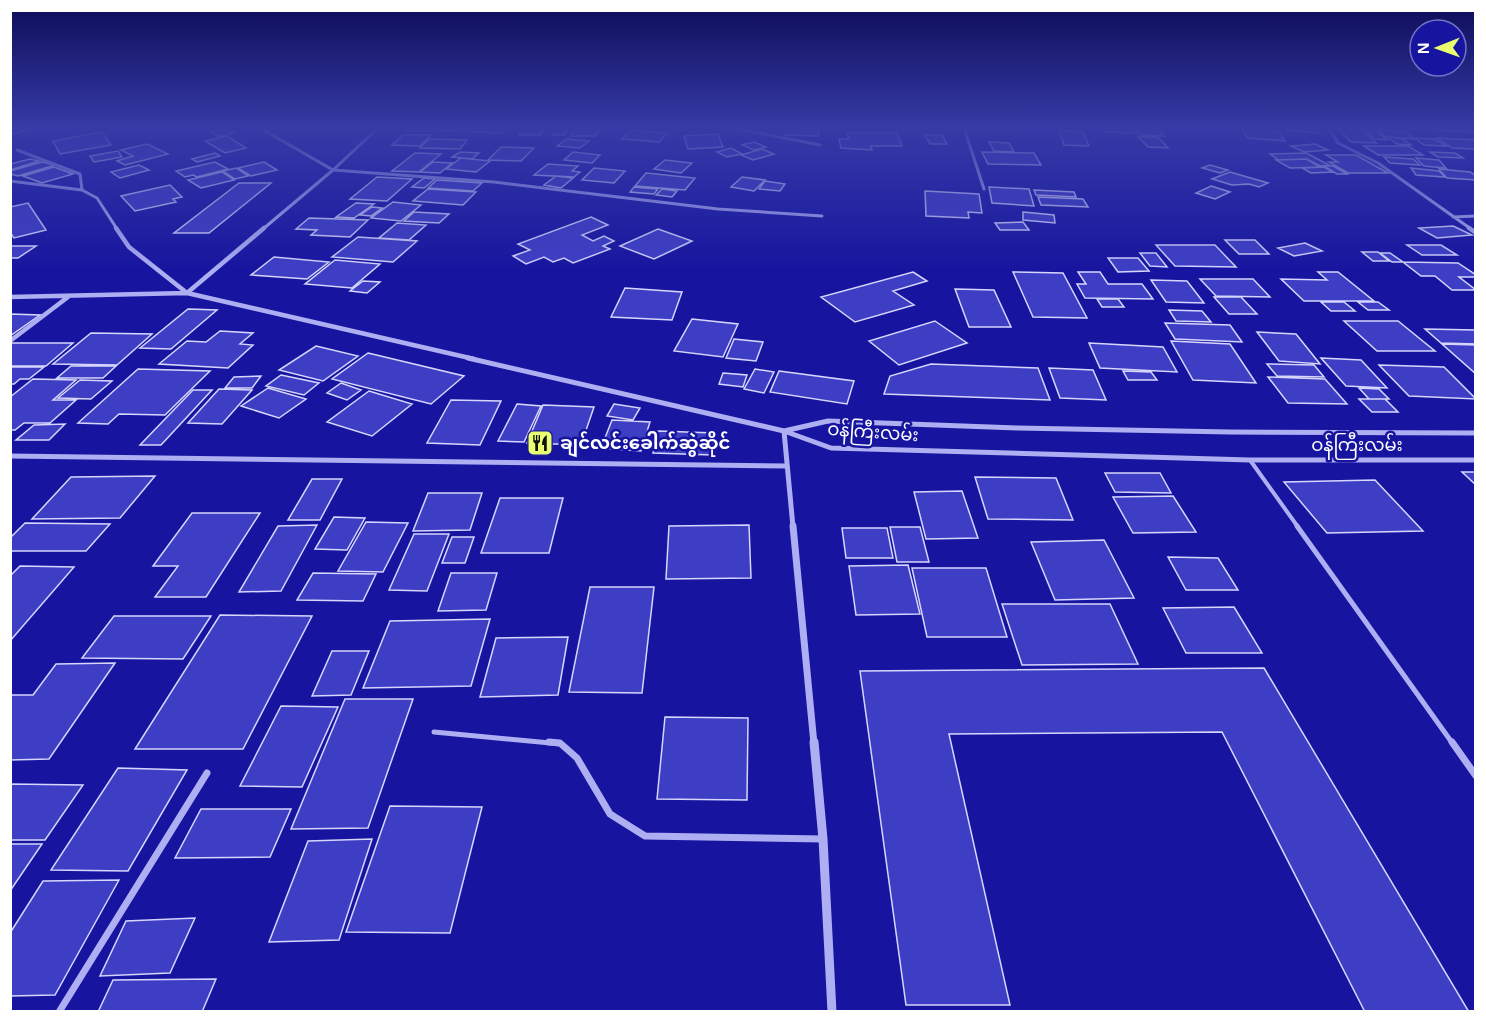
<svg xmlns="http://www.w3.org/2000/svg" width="1486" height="1022" font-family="Arial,'Noto Sans Myanmar',sans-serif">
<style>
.building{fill:#3e3ec5;stroke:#d6d6fd;stroke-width:1.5}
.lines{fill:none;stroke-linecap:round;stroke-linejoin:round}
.service-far2{stroke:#aeaef3;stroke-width:4}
.service-far1{stroke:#aeaef3;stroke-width:5}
.service{stroke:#aeaef3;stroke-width:7}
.minor-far4{stroke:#aeaef3;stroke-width:3}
.minor-far3{stroke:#aeaef3;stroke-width:4.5}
.minor-far2{stroke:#aeaef3;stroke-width:5}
.minor-far1{stroke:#aeaef3;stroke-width:7}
.minor{stroke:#aeaef3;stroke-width:9}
.labels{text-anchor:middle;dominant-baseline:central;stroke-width:5;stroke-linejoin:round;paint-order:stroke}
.street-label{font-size:18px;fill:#fff;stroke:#17159f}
.poi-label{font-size:18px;font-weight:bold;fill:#fff;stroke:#17159f;text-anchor:start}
</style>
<rect width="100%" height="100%" fill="#17159f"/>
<path class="building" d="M10 128H34L10 135Z
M225 128 234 133 219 137 210 132Z
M410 128H434L431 131H406Z
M439 128H473L471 130 437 131Z
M478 128H505L501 133 474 132Z
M524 128H544L540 135H519Z
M556 128H568L564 135H552Z
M575 128H599L596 136H571Z
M787 128H819L818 136 785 135Z
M1101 128H1129L1134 133 1105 132Z
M1134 128H1157L1164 136 1140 135Z
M1241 128 1278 131 1285 141 1247 138Z
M1285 128H1317L1320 133 1286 130Z
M1337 128 1361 129 1376 143 1351 142Z
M1364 129 1375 130 1387 140 1375 139Z
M631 130 667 133 659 142 622 139Z
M1059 130 1083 132 1089 146 1064 145Z
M1378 130 1406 132 1414 139 1385 137Z
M102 132 111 145 60 154 53 141Z
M847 133H897L902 146H871L872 150 841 148 839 139H849Z
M718 134 723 147 688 149 684 136Z
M403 135H431L420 146 392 145Z
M925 135H942L947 144H930Z
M227 136 246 148 225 153 205 141Z
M1138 137H1158L1168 148 1148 147Z
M1387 137 1401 138 1411 145 1397 144Z
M1415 138 1435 139 1446 146 1424 145Z
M1437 138 1476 140V149L1452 148Z
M429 139 467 140 460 149 420 148Z
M567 139 589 141 580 148 557 146Z
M754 142 766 147 754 150 742 145Z
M989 142 1009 143 1014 152 994 151Z
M147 144 168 154 125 165 117 161 133 156 121 150Z
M1315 144 1328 150 1304 152 1291 146Z
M1364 146H1408L1423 155H1378Z
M501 147 534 148 521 161 488 160Z
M731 148 742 154 727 157 717 152Z
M762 149 774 154 753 160 741 155Z
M118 151 122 157 94 162 90 156Z
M460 152 479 153 472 159 452 157Z
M573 152 600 155 592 163 564 160Z
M982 152 1034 153 1041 165 988 164Z
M1430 152 1455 153 1463 158 1438 157Z
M215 153 220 156 197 162 192 159Z
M415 153 441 154 419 172 392 171Z
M1306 153 1329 165 1320 166 1307 159 1279 160 1270 154Z
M1326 155H1356L1388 173H1348L1329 162H1338Z
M1384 157 1413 159 1420 165 1390 163Z
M461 158 490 161 476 172 446 169Z
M1416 158 1439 160 1446 168 1424 166Z
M30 159 39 161 10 170V164Z
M1306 159 1320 167 1290 168 1276 160Z
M665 160 692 163 681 173 654 169Z
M42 162 55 165 18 176 10 174V171Z
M215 162 228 169 197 177 193 175 185 177 176 171Z
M264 162 277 170 251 176 238 168Z
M433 162 452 163 440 173 420 172Z
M548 164 578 166 572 171 580 172 574 177 534 175Z
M139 165 149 170 120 178 111 172Z
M1210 165 1228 170 1220 173 1202 168Z
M1324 166H1333L1347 174H1337Z
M54 167 73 174 42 183 23 176Z
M1324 167 1333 172 1311 173 1302 168Z
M236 168 248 176 235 179 223 171Z
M594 168 625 171 614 183 582 180Z
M1411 168 1439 171 1445 177 1416 175Z
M1439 169 1470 172 1476 176V180L1447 178Z
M222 172 234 180 201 188 188 180Z
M1230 172 1268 183 1259 187 1249 184 1232 185 1212 179Z
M646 173 695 178 685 190 635 186Z
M556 176 573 178 561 188 544 185Z
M377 177 412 179 387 201 350 199Z
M742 177 765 180 754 191 731 187Z
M424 178 435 179 424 188 412 187Z
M437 180 482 183 473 191 428 188Z
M765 181 785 184 780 191 759 189Z
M239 183H271L209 233H174Z
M170 185 182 197 173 199 176 202 135 211 121 196Z
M1211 186 1230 192 1215 199 1196 193Z
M634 187 658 189 654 194 630 192Z
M989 187 1029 189 1034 206 992 203Z
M428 189 476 192 463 205 413 201Z
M662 189 677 191 672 197 656 195Z
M1034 190 1074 192 1076 197 1036 195Z
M925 191 979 194 982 213 968 212 969 218 926 216Z
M1038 197 1083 199 1088 207 1041 205Z
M393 202 421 205 401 221 371 218Z
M28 203 46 230 14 238 10 232V207Z
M356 203 374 204 354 218 336 217Z
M372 207 382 208 371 216 360 215Z
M414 212 449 214 439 223 404 221Z
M1023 212 1054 215 1055 223 1023 220Z
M591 217 608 225 582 235 593 241 604 236 614 241 603 246 610 249 573 263 564 258 553 262 544 257 526 264 513 256 530 250 518 244Z
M309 218 368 220 350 237 311 235 317 230 296 229Z
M1023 222 1029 230H1000L995 223Z
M397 223 426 225 409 240 379 238Z
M1453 226 1472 235 1437 238 1419 228Z
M658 229 692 241 654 259 620 246Z
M358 237 417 241 393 262 332 257Z
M1225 240H1255L1269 254H1239Z
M1305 243 1322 251 1294 256 1278 248Z
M1156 245H1215L1236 267 1175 266Z
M1407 245H1441L1457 255H1422Z
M10 246H36L18 258H10Z
M1362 252H1378L1389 261H1373Z
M1140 253H1156L1167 267 1150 266Z
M1380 253H1390L1403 262H1392Z
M274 257 329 262 307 279 251 275Z
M1108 258H1138L1149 271 1118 272Z
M335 260 380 264 352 288 305 284Z
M1403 262 1458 263 1476 275V277H1459L1476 290H1452L1435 276H1421Z
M913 272 927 281 893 291 914 305 855 322 821 297Z
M1013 272 1063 273 1087 318 1033 317Z
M1078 272H1100L1108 284H1142L1153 299 1085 298 1077 284H1086Z
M1318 272H1338L1374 301H1304L1281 279 1327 280Z
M1200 279H1253L1270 297 1216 296Z
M1151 280 1187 281 1204 303 1166 302Z
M363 281 380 282 367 293 350 291Z
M625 288 682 292 672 320 611 317Z
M955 289 994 290 1011 327H969Z
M1214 297H1241L1257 314H1229Z
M1097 299H1118L1124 307H1102Z
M1321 302H1344L1355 311H1331Z
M1358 302H1378L1389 310H1368Z
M188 309 217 310 171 349 140 348Z
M1169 310 1202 311 1211 322 1176 321Z
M10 314 40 315 10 336Z
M692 319 738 324 723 357 674 351Z
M935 321 967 343 899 365 869 341Z
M1344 321H1398L1435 351H1377Z
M1165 323 1230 325 1242 342 1175 339Z
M1425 329 1476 330V344L1441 343Z
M220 331 253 333 240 344 253 345 228 368 159 364 187 341 206 342Z
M1257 332 1296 334 1320 364 1279 361Z
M91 333 152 334 117 365 53 364Z
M734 339 763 342 756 361 726 358Z
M1171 341 1230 344 1256 383 1193 380Z
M73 343 46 366H10L11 343Z
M1089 343 1163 347 1177 372 1100 368Z
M1442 344 1476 345V374Z
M316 346 358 356 323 381 279 370Z
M368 353 464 376 431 404 332 379Z
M1321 358 1361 360 1387 388 1346 386Z
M931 364 1038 368 1050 400 884 394 890 376Z
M1267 364 1314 365 1324 377 1277 376Z
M1379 365 1444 367 1476 399 1409 396Z
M71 366H116L103 378H57Z
M10 367H44L29 379H20L14 384H10Z
M1049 368 1093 370 1106 400 1060 398Z
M138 369 210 371 165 415 119 414 108 424 78 423Z
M755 369 774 372 764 393 744 389Z
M779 371 854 381 847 404 770 392Z
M1123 371 1151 372 1157 380H1128Z
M723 373 747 375 743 387 719 384Z
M281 375 319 383 304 395 266 386Z
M261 376 252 388H225L234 377Z
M1268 377 1325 379 1347 404 1288 403Z
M33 379 76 380 53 400H76L50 423H24L15 430H10V397Z
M80 380 112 381 91 399 58 398Z
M341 383 361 390 347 400 327 393Z
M268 388 306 399 279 418 241 406Z
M1359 388 1379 389 1389 399H1369Z
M219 389 252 390 222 424 188 423Z
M193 390H212L161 445H140Z
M369 391 412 404 372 436 327 422Z
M1359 399H1385L1398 412H1372Z
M451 400 501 401 480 445 427 443Z
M517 404 541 406 524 442 498 441Z
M614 404 640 408 633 420 607 416Z
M543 405 594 407 581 445 527 443Z
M612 420 650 422 641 451 601 448Z
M65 424 49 440H16L34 425Z
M658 431 715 433 712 455 653 453Z
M1462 472H1476V485Z
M1105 473H1160L1171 493 1115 492Z
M155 476 120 518 32 519 71 477Z
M975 477 1056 478 1073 520 988 519Z
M312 479H342L320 520H288Z
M1375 480 1423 531 1327 533 1284 482Z
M962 491 978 538 926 539 914 492Z
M428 493H482L470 530 413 531Z
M1173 496 1196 532 1133 533 1113 497Z
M500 498H563L549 553H481Z
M192 513H260L206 597H155L178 566H153Z
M334 517 365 518 347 550 315 549Z
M366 522 408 523 383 572 338 571Z
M25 523 110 524 86 551H10V538Z
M317 525 281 591 239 592 278 526Z
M749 525 751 578 666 579 669 526Z
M890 527H920L929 562H897Z
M842 528H887L893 558H846Z
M414 534H449L427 591 389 590Z
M452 537H474L465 563H442Z
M1104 540 1134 598 1055 600 1031 542Z
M1168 557 1218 558 1238 590H1186Z
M908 565 920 614 856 615 849 566Z
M20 566 74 567 10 641V576Z
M912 568H986L1007 637H927Z
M313 573 376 574 363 601 297 600Z
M451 573H497L486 610 438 611Z
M590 587H654L642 693 569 692Z
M1002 604H1110L1138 664 1022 665Z
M1234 607 1262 653H1186L1163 608Z
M220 615 312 616 243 749H135Z
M114 616H211L183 659 82 658Z
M490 619 471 686 363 688 390 621Z
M568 637 558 695 480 697 496 638Z
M332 651H369L351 695 312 696Z
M115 663 49 759 10 760V695H33L56 664Z
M1264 668 1469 1012H1365L1222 732 949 734 1010 1005H906L860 671Z
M345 699H413L368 828 291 829Z
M281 706 338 707 302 787 240 786Z
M665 717 748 718 747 800 657 799Z
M118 768 187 770 128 871 51 870Z
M10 784 83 785 45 840H10Z
M390 806 482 807 450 933 346 932Z
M201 809H291L270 857 175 858Z
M372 839 339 940 269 942 308 841Z
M10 844H42L10 891Z
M119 880 55 995 10 996V933L43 881Z
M195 918 170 973 100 976 126 921Z
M216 979 202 1012H98L113 980Z"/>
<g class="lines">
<path class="service-far2" d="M1250 460 1298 527"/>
<path class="service-far1" d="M1297 526 1453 744
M434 732 561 744"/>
<path class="service" d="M549 742 560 743 577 758 610 814 645 836 823 839
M1452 742 1476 776
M59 1012 207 773"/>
<path class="minor-far4" d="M260 128 333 170 494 182 718 209 822 216
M733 128 820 145
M964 128 984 189
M1329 128 1338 143 1378 163 1471 229
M1411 128 1476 132
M17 150 80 174 82 190
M10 181 82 190 97 198 117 229
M1453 217 1476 216
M263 229 333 170 378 128"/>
<path class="minor-far3" d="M116 228 129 247 187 293
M1469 228 1476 233
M187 293 264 228
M10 297 187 293 474 359
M10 341 68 297"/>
<path class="minor-far2" d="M468 358 784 431 831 448 1250 460H1476
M784 431 828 421 1017 428 1230 432 1476 433
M784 431 793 527
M10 456 787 466"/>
<path class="minor-far1" d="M793 526 814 744"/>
<path class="minor" d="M814 742 823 839 832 1012"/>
</g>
<linearGradient id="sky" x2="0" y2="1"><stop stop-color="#0d0c57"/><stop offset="0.47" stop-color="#363ba6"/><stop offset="1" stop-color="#363ba6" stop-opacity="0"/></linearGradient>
<rect width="1486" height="271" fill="url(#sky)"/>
<defs>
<g id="restaurant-square" transform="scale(1.35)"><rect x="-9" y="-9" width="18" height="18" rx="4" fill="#e9ff70" stroke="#17159f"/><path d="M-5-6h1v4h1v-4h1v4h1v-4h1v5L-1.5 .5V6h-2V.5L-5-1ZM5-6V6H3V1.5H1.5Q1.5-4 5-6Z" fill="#111"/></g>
</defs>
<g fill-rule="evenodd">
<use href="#restaurant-square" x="540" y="443"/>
</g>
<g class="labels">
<g class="street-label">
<text transform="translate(873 432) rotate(4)">ဝန်ကြီးလမ်း</text>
<text x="1357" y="445">ဝန်ကြီးလမ်း</text>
</g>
<g class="poi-label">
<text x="560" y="443">ချင်လင်းခေါက်ဆွဲဆိုင်</text>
</g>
</g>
<rect width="1486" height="1022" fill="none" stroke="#ffffff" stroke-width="24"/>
<g transform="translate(1438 48) rotate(269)"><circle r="28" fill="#17159f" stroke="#7473c5" stroke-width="1.5"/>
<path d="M0-4.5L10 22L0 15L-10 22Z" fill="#e9ff70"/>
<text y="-9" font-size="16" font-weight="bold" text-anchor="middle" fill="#ffffff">N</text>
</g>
</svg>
